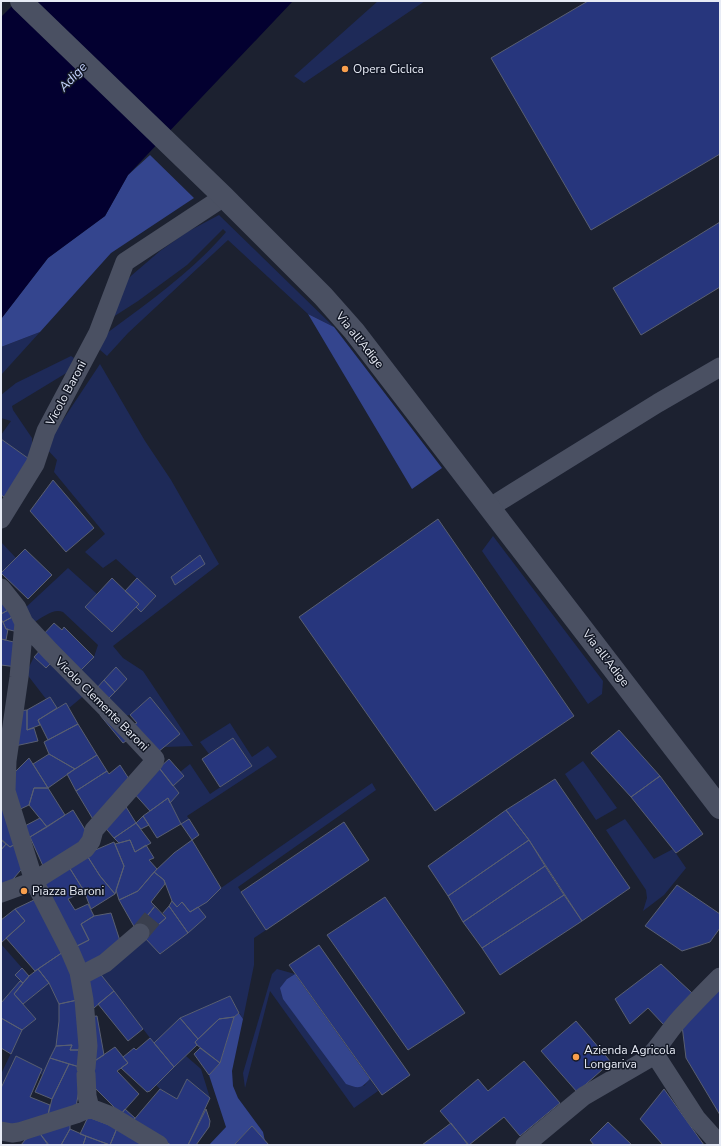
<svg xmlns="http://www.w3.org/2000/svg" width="721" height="1146" font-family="'Nunito Sans',sans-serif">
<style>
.green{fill:#1e2a58}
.forest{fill:#34458e}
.water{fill:#030030}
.building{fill:#27367d;stroke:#595f71}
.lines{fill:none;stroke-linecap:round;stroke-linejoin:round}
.minor-tunnel{stroke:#3a3f4e;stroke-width:19;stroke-dasharray:19 10;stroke-linecap:butt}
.minor{stroke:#4a5062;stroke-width:19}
.tertiary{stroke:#4a5062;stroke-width:22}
.poi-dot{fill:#f99f4d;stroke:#131826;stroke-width:1.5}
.labels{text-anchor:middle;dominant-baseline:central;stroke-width:3;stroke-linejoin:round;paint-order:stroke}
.poi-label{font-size:12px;fill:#e7ebf5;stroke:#131826;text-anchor:start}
.street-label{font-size:12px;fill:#e7ebf5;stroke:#131826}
.water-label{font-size:13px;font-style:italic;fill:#c4d3fd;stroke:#131826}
</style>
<rect width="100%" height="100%" fill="#1c2130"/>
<path class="green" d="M378 1H425L304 83 294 76Z
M219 215 334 327 308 314 228 240 128 333 107 356 99 349 103 336C146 304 191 273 226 232L223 229 187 265 138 301 110 319 127 280 132 275 160 251 187 232Z
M40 332 1 375V347Z
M71 356 74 358 68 372 12 406 13 410 32 438V461L1 439V435L11 421 1 418V395L16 383Z
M100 364 145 441 171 480 219 564 113 646 123 658 143 671 193 746 164 747 179 733 150 697 130 715 123 716 106 701 127 679 116 668 96 689 80 671 94 657 98 645 63 612C53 608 42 618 33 623L24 609 68 568 97 594 85 607 112 632 136 607 141 612 156 596 116 559 103 568 85 552 105 534 54 472 57 460 45 447Z
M493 536 603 681 602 694 588 704 482 551Z
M1 542 16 558 1 574Z
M34 657 46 668 54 660 87 693 69 708 66 703 57 708 50 697 46 699 26 673Z
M230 723 252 757 268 746 277 757 187 816 189 819 181 824 170 803 179 793 173 786 180 772 190 764 210 794 252 766 233 738 209 754 200 742Z
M583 761 617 808 596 820 565 774Z
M372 783 376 790 238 887 266 930 254 938V965L243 1019 230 996 180 1018 154 1043 98 971 144 937 161 954 206 917 198 907 221 888Z
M625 819 654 859 673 849 686 868 664 895 643 911 647 898 646 890 606 830Z
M1 944 22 968 15 975 20 981 1 1003Z
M277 969 295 974 287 979 364 1086 370 1079 378 1091 354 1108 270 991 245 1088 243 1073 272 974Z
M49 983 59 1004V1021L56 1046 43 1075 40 1074 42 1069 16 1056 2 1086H1V1074L22 1030 36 1019 23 1004Z
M186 1056 201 1069 210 1098 187 1079 177 1099 160 1089 156 1085Z"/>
<path class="forest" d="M150 155 194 198 111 253 40 332 1 347V319L48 258 105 216 128 175Z
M308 314 334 327 442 468 412 489Z
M295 974 370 1079C360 1090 358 1088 346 1084L283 999 280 988 287 979Z
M239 1013 243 1019 232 1071 233 1086 238 1098 263 1132 265 1141 252 1126 234 1145H209L226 1127 209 1075 220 1063 234 1017Z"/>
<path class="water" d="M17 1H293L128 175 105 216 48 258 1 319V17Z"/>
<path class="building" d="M588 1H720V154L591 230 491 58Z
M720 222V287L641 335 613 288Z
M1 439 32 461 6 498 1 495Z
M53 480 94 528 66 552 30 511Z
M438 519 574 716 435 811 299 617Z
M25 549 52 575 28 599 1 573Z
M200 555 205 564 175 585 171 577Z
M112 578 139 604 112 632 85 607Z
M137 578 156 596 141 612 136 607 139 604 125 591Z
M1 596 10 609 1 614Z
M10 609 14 616 3 622 1 619V614Z
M14 616 18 632 6 629 3 622Z
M1 621 3 622 6 629H8L6 640 1 639Z
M54 623 62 630 64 627 94 657 80 671 42 636Z
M1 639 18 643 17 667 1 665Z
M43 647 54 660 46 668 34 657Z
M116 667 127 679 115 692 104 680Z
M104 680 115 692 106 701 96 689Z
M50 697 57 708 38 720 40 725 27 730V710Z
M150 697 180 734 158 752 133 725 137 723 130 715Z
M66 703 78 724 48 740 38 720Z
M27 710V730L34 728 38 741 15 746 18 711Z
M100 715 129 739 123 743Z
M78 724 97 755 75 769 49 754 44 742Z
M619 730 660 776 631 797 591 753Z
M233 738 252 766 220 787 202 759Z
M49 754 75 769 48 788 33 764Z
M97 755 107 771 76 791 67 774Z
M29 758 48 788H34L29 805 14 812 10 777Z
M169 759 184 776 173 786 159 768Z
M120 765 131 782 94 821 76 791 107 771 109 774Z
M157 765 179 793 170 803 168 798 150 811 132 791Z
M660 776 703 834 676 853 631 797Z
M555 779 630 888 582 921 529 840 506 810Z
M34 788H48L65 815 47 827 29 805Z
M168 798 181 824 157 838 143 816Z
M123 802 136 823 114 838 102 824Z
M1 806 19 842 10 847 1 839Z
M73 810 89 836 44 868 30 837Z
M506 810 529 840 448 896 428 866Z
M143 816 149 825 141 829 136 823Z
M40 818 47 827 30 837 21 828Z
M189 819 199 835 192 840 181 824Z
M344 822 369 860 266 930 241 892Z
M136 823 151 843 135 852 130 840 119 843 114 838Z
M1 840 6 844 1 850Z
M130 840 135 852 146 845 154 858 149 860 157 869 138 891 119 900 116 890 124 866 115 844Z
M192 840 221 888 207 902 190 912 182 902 177 907 172 901 164 880 154 872 174 853Z
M529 840 545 866 463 922 448 896Z
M19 842 26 864 8 885 1 888V850L6 844 10 847Z
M114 842 124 866 115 894 100 876 86 854Z
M86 854 100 876 115 894 91 909 84 891 69 867Z
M545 866 564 895 482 948 463 922Z
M69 867 84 891 68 899 75 910 88 904 94 916 81 924 89 940 75 947 42 882Z
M154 872 164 880 165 884 151 902 155 906 136 930 119 900 138 891Z
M677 885 720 914V928L710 942 682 951 645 926Z
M564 895 582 921 500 975 482 948Z
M385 897 465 1013 408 1050 327 935Z
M36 899 66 950 35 971 6 938 25 921 15 909Z
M172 901 177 907 182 902 190 912 198 907 206 917 188 933 169 906Z
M155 906 166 918 144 937 136 930Z
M169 906 188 933 160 954 144 937 166 918 162 914Z
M15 909 25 921 1 943V920Z
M111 913 121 944 84 969 75 947 89 940 81 924 94 916Z
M319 945 410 1075 382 1095 289 965Z
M66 950 82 999 59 1004 49 983 38 969Z
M661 964 692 993 664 1025 648 1008 630 1024 615 999Z
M22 968 29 976 23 983 15 975Z
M38 969 49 983 23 1004 14 994 29 976Z
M98 971 114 991 88 1013 84 983Z
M720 977V1115L686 1058 681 1017Z
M20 981 23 983 14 994 36 1019 22 1030 1 1018V1003Z
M114 991 143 1029 128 1041 98 1004Z
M230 996 239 1013 234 1017 219 1019 198 1039 180 1018Z
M82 999 84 1050H70L72 1045 56 1046 59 1021V1004Z
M97 1016 104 1055 90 1064 88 1017Z
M234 1017 220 1063 197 1045 195 1042 219 1019Z
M1 1018 22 1030 11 1054 1 1048Z
M180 1018 198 1039 195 1042 197 1045 174 1067 154 1043Z
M576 1021 611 1062 577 1092 541 1051Z
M150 1038 174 1067 150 1091 147 1092 121 1068 128 1063 123 1057 134 1048 136 1050Z
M72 1045 70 1050H84L83 1068 50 1058 56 1046Z
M115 1047 128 1063 117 1071 139 1094 121 1114 93 1086 90 1064Z
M200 1048 220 1063 209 1075 194 1054Z
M16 1056 42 1069 30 1097 50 1105 47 1119 5 1126 1 1124V1088Z
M50 1058 69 1064 52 1099 35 1092Z
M524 1061 560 1103 520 1136 504 1117 469 1145 440 1111 478 1079 488 1091Z
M69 1064 83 1068 75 1112 47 1119 52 1099Z
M187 1079 210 1098 188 1145H171L132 1122 160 1089 177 1099Z
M664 1089 704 1145H663L640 1119Z
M125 1109 135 1118 132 1122 121 1114Z
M206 1109 210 1121 209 1127 196 1145H188Z
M88 1117 117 1128 110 1145 80 1134Z
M70 1120V1129L61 1145H48L38 1131Z
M608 1122 632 1145H594L590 1140Z
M451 1123 468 1145H422Z
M252 1126 269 1145H234Z
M117 1128 148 1145H110Z
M70 1129 86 1136 83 1145H61Z
M38 1131 49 1145H21L25 1140Z
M86 1136 110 1145H83Z"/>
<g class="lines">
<path class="minor-tunnel" d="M140 933 159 910"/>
<path class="minor" d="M490 508 500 501 658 403 720 367
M1 519 35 464 46 431 98 333 125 262 219 200 223 196
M1 588 17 608 24 623 19 677 7 761 6 791 34 881 70 951 79 972 84 1000 88 1046 86 1068
M1 893 34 881 85 849 91 841 94 830 154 762 155 759 127 729 50 651 24 623
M80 976 105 963 140 933
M654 1053 696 1118 720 1145
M86 1074 87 1096 90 1108
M1 1131 12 1133 19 1132 76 1114 90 1108 111 1116 159 1145
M525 1145 584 1096 646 1060C658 1049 666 1035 676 1023 690 1007 705 992 720 977"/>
<path class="tertiary" d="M21 1 223 196 323 296 354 331 720 808"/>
</g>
<g class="poi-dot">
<circle cx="345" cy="69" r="4"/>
<circle cx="24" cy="891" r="4"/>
<circle cx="576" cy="1057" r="4"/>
</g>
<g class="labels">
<g class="poi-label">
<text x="353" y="69">Opera Ciclica</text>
<text x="32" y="891">Piazza Baroni</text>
<text x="584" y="1050">Azienda Agricola<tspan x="584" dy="14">Longariva</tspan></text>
</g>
<g class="street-label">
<text transform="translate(360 340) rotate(51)">Via all'Adige</text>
<text transform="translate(66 393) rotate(-62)">Vicolo Baroni</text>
<text transform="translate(606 658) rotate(52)">Via all'Adige</text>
<text transform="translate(102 704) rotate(45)">Vicolo Clemente Baroni</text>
</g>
<g class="water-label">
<text transform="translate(73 77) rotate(-47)">Adige</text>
</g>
</g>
<rect width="721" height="1146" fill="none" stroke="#e7ebf5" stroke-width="4"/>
</svg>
